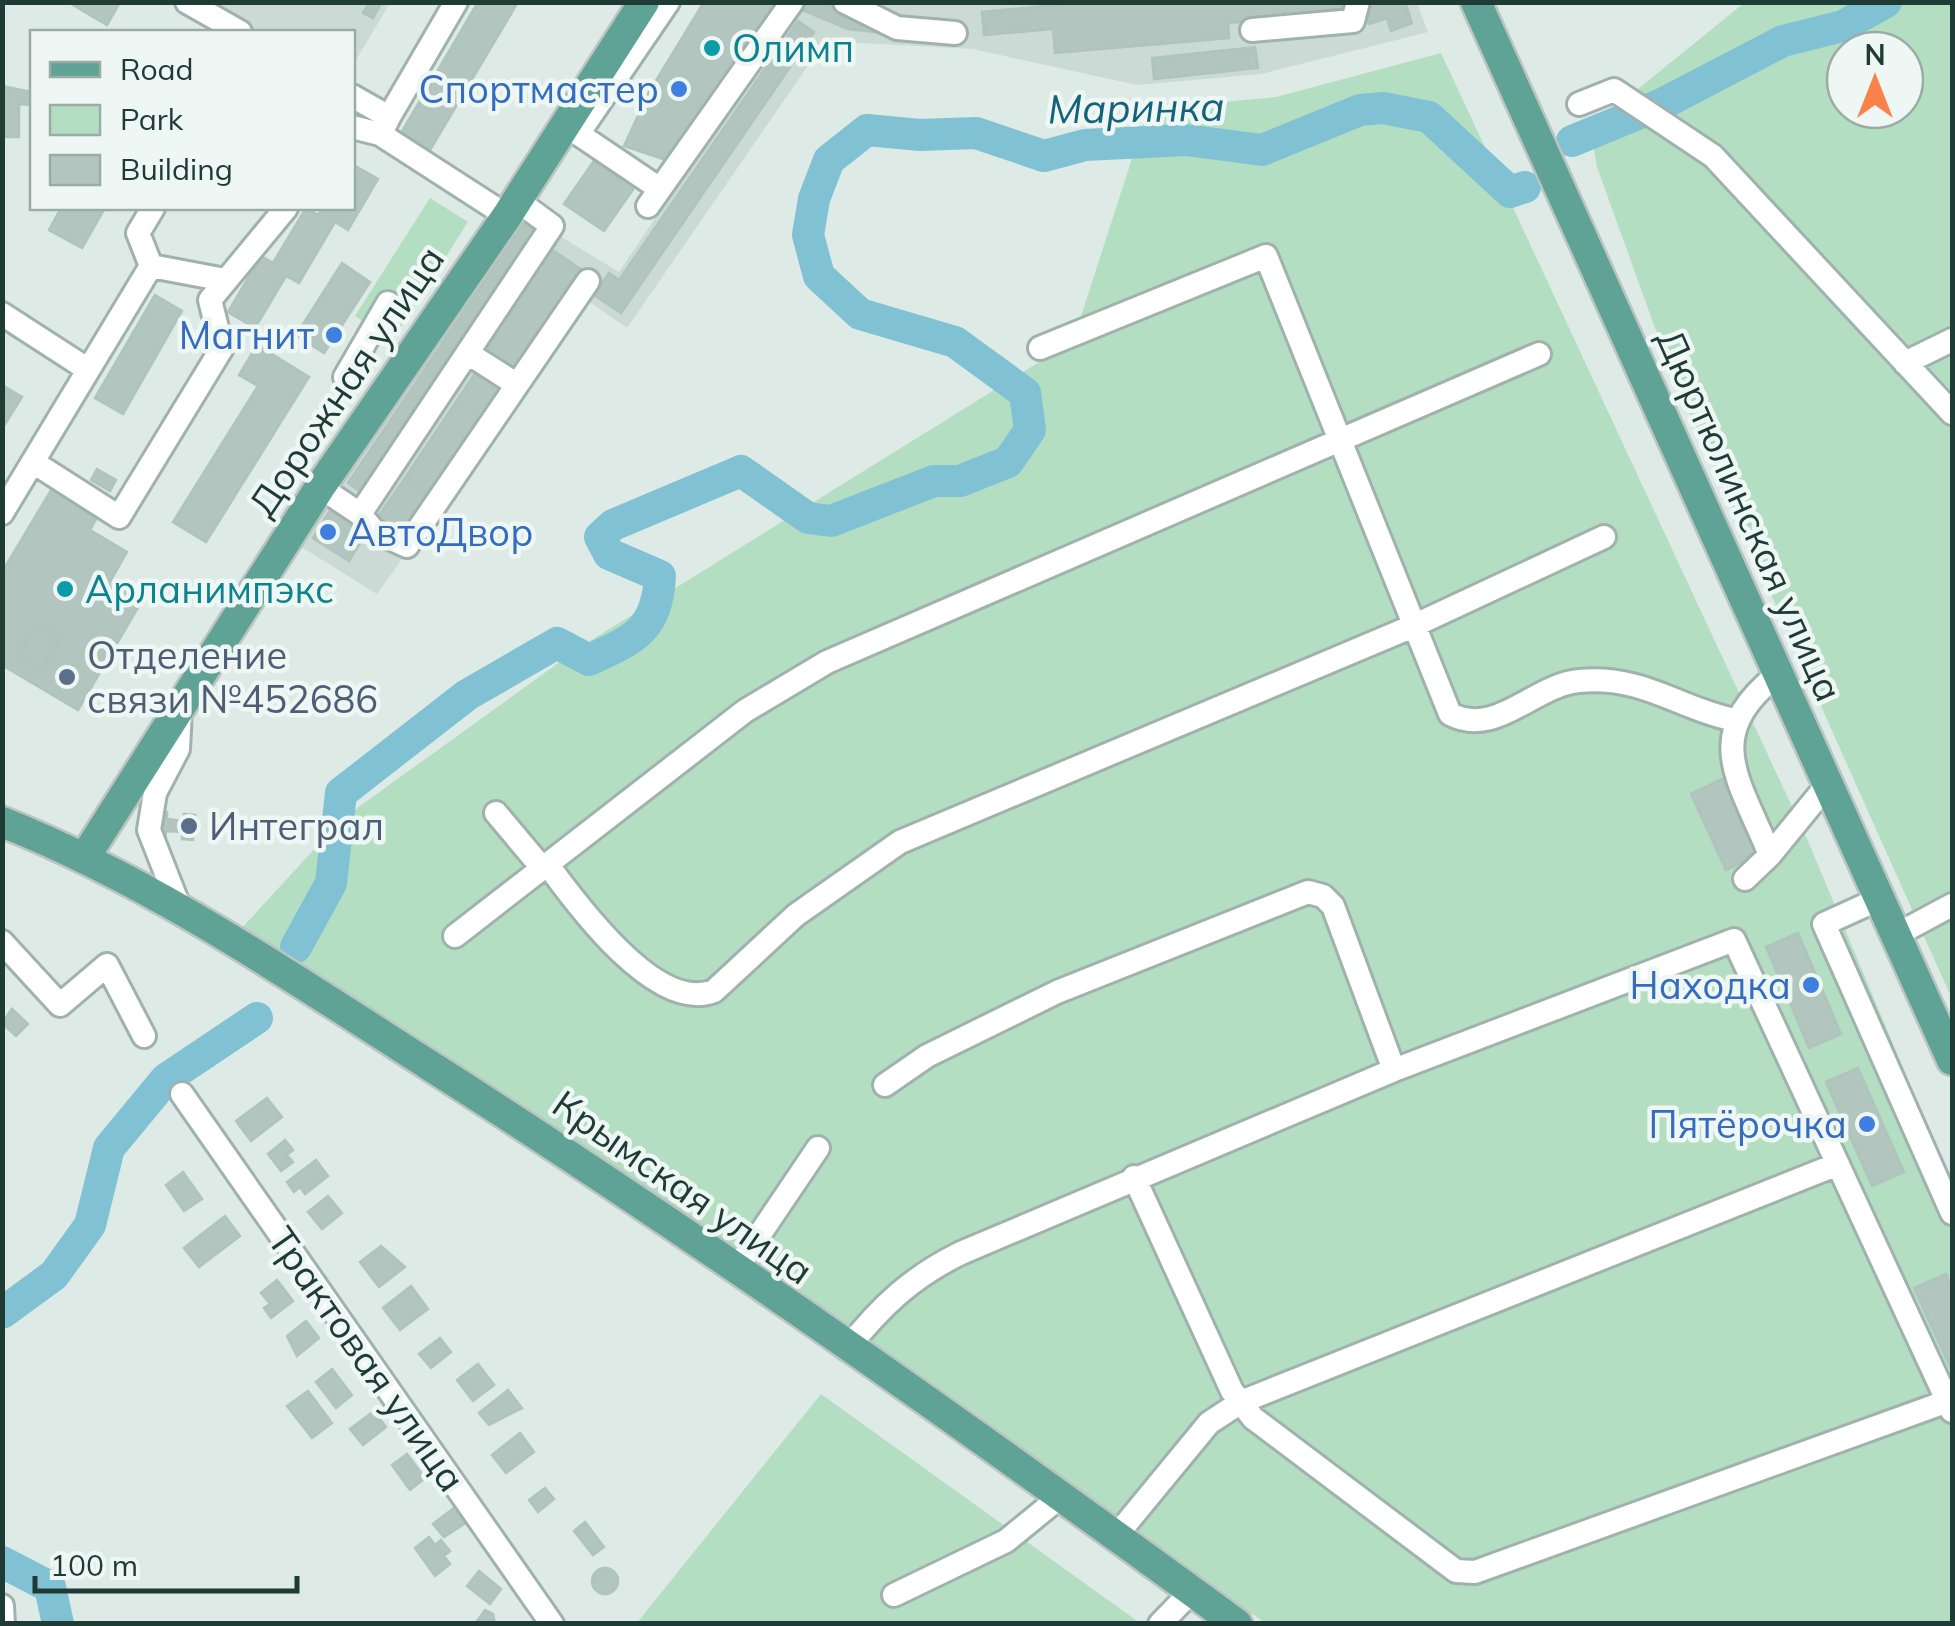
<svg xmlns="http://www.w3.org/2000/svg" width="1955" height="1626" font-family="Mulish,sans-serif">
<style>
.built{fill:#cbdad4}
.green{fill:#b4dec2;fill-rule:evenodd}
.lines{fill:none;stroke-linecap:round;stroke-linejoin:round}
.river{stroke:#80c2d4;stroke-width:32}
.building{fill:#b2c5be;stroke:#afc4bd;stroke-width:2.5;fill-rule:evenodd}
.minor-casing{stroke:#a0b2ad;stroke-width:28}
.major-casing{stroke:#bcc4c2;stroke-width:35}
.minor{stroke:#fff;stroke-width:22}
.major{stroke:#5ea396;stroke-width:30}
.culture-dot{fill:#0f9aa8;stroke:#eef7f3;stroke-width:4}
.shop-dot{fill:#3f7fe0;stroke:#eef7f3;stroke-width:4}
.service-dot{fill:#5c6f8a;stroke:#eef7f3;stroke-width:4}
.labels{text-anchor:middle;dominant-baseline:central;stroke-width:9;stroke-linejoin:round;paint-order:stroke}
.culture-label{font-size:38px;fill:#0d838f;stroke:#eef7f3;text-anchor:start}
.shop-label{font-size:38px;fill:#366cbe;stroke:#eef7f3;text-anchor:end}
.street-label{font-size:38px;fill:#1e3b35;stroke:#eef7f3}
.service-label{font-size:38px;fill:#4e5e75;stroke:#eef7f3;text-anchor:start}
.water-label{font-size:40px;font-style:italic;fill:#15627a;stroke:#eef7f3}
</style>
<rect width="100%" height="100%" fill="#ddeae5"/>
<path class="built" d="M197 3H390L353 65 352 32H249Z
M800 3H1417L1428 32 1261 74 1137 85 973 49 825 41 627 328 587 300 377 594 295 543 520 212 619 272Z"/>
<path class="green" d="M1744 3H1952V999L1668 364 1597 167 1590 128ZM1845 50H1905V110H1845Z
M1441 53 1808 841 1952 1185V1623H1265L946 1393 230 941 342 819 582 646 1073 341 1148 109 1276 97Z
M430 198 468 222 393 340 355 316Z
M821 1394 1140 1623 636 1624Z"/>
<g class="lines">
<path class="river" d="M1572 141 1662 104 1783 41 1843 26 1886 2
M296 947 331 883 341 793 467 695 557 643 589 660C635 639 657 630 660 576L609 554 600 537 613 525 741 471 808 518 831 521 934 481H960L1008 462 1030 430 1025 393 955 342 860 314 819 276 808 235 814 199 829 160 867 130 920 135 976 133 1044 156 1085 145 1186 140 1262 150 1360 110 1383 108 1429 117 1510 192 1525 187
M2 1313 54 1275 90 1225 109 1148 166 1079 257 1018
M2 1562 50 1587 58 1624"/>
</g>
<path class="building" d="M68 2H120L107 25Z
M369 2 381 3 373 18 363 13Z
M478 2H518L430 150 401 133Z
M704 2H779L672 162 624 146 649 92Z
M807 2H850L892 18 941 20 946 40 848 29 802 10Z
M1087 2H1344L1345 13 1228 23 1229 38 1055 53 1053 29 984 35 982 12Z
M1405 2 1412 23 1391 31 1387 18 1369 24 1361 4Z
M798 21 814 32 621 313 594 295 609 273 619 280Z
M1255 47 1258 68 1154 79 1152 58Z
M2 86 32 92V105L19 104V137H2Z
M596 158 636 185 604 231 564 204Z
M352 164 378 179 348 230 335 222 299 283 286 276 255 328 228 312 261 256 273 263 306 208 318 215 323 208H352Z
M61 208H105L82 248 49 230Z
M523 224 537 233 361 492 348 483Z
M551 249 582 270 503 386 472 365Z
M342 263 370 282 324 353 296 335Z
M155 295 182 311 123 414 95 398Z
M257 345 309 377 206 542 173 522 258 386 239 375Z
M476 372 506 392 434 498 405 478Z
M2 385 22 397 2 429Z
M97 469 116 480 110 491 91 480Z
M405 478 434 498 405 541 375 521Z
M56 482 102 509 90 530 127 552 111 580 143 599 78 710 2 665V572ZM37 624 61 638 42 669 18 655Z
M331 509 367 532 349 561 313 538Z
M37 624 61 638 42 669 18 655Z
M1722 779 1758 855 1726 870 1691 794Z
M155 810 167 812V819L184 821 183 832 166 831 165 840 152 839Z
M184 814 195 815 193 840 182 839Z
M1798 933 1841 1034 1809 1048 1766 947Z
M12 1009 28 1024 16 1036 2 1023Z
M1858 1068 1904 1172 1872 1186 1826 1082Z
M267 1098 282 1117 251 1141 236 1121Z
M285 1140 293 1150 287 1155 293 1162 281 1171 268 1154Z
M316 1160 328 1176 305 1194 300 1187 294 1192 287 1182Z
M183 1172 202 1199 184 1211 166 1185Z
M328 1196 342 1213 322 1229 308 1212Z
M225 1216 240 1236 199 1267 184 1248Z
M381 1246 405 1267 379 1287 360 1262Z
M1946 1274 1952 1288V1371L1914 1288Z
M277 1280 293 1301 271 1318 264 1308 270 1304 261 1293Z
M411 1286 428 1309 400 1330 383 1308Z
M306 1321 319 1338 297 1356 287 1336Z
M440 1338 451 1352 431 1368 419 1354Z
M478 1364 494 1385 473 1401 457 1380Z
M332 1369 352 1395 336 1408 316 1382Z
M508 1390 522 1408 489 1425 479 1413Z
M308 1391 332 1423 312 1438 287 1406Z
M374 1411 386 1427 363 1445 350 1429Z
M520 1433 534 1452 506 1473 492 1455Z
M407 1454 425 1478 410 1490 392 1465Z
M545 1488 554 1499 538 1512 529 1500Z
M458 1505 470 1520 444 1537 433 1524Z
M585 1522 604 1547 593 1555 574 1531Z
M429 1537 435 1545 441 1540 450 1551 444 1556 450 1564 435 1576 415 1548Z
M592 1581a13 13 0 1 1 26 0a13 13 0 1 1-26 0Z
M479 1571 501 1589 490 1604 467 1586Z
M485 1610 493 1614 495 1624H475Z"/>
<g class="lines">
<g class="minor-casing">
<path id="minor" d="M187 2 240 32
M845 2 897 28 955 33
M1252 30 1353 21 1358 2
M352 96 389 117 384 127
M1579 104 1614 90 1713 156 1952 413
M389 117 456 2
M352 127 380 134 507 216
M568 127 660 189
M578 134 668 2
M648 206 792 2
M151 266 225 280
M151 266 138 233 153 208
M2 314 87 369
M1040 348 1266 256 1450 714C1496 738 1534 685 1579 681 1644 675 1679 709 1735 720
M469 354 516 384
M1905 363 1952 340
M345 377 388 303
M33 462 119 517 222 348 210 300 286 208
M320 487 360 514 552 226 515 199
M2 513 151 266
M360 514 374 531 407 546 588 281
M496 813 543 869
M1770 855 1828 784
M548 865C577 905 657 1014 714 991L796 915 900 842 1411 627 1604 537
M1745 879 1770 855C1739 778 1700 736 1778 674
M1879 899 1824 924 1952 1213
M180 909 149 830 155 793 178 749 180 711
M1896 935 1952 905
M455 936 745 711 827 662 1539 354
M2 942 60 1005 107 965 144 1036
M885 1085 927 1056 1057 992 1308 892 1323 896 1333 906 1394 1070
M182 1094 552 1624
M1134 1177 1232 1391 1253 1418 1456 1571 1475 1572 1948 1401
M735 1271 818 1148
M847 1349C881 1306 912 1277 961 1253L1394 1070 1734 940 1952 1411
M1116 1536 1209 1423 1241 1402 1838 1164
M894 1595 1006 1541 1060 1497
M2 1606 3 1624
M1160 1624 1192 1591"/>
</g>
<g class="major-casing">
<path id="major" d="M1476 2 1952 1060
M2 822C155 883 291 977 429 1065 704 1240 973 1431 1237 1624
M85 857 320 487 507 216 644 2"/>
</g>
<use href="#minor" class="minor"/>
<use href="#major" class="major"/>
</g>
<g class="culture-dot">
<circle cx="712" cy="48" r="10"/>
<circle cx="65" cy="589" r="10"/>
</g>
<g class="shop-dot">
<circle cx="679" cy="89" r="10"/>
<circle cx="334" cy="335" r="10"/>
<circle cx="328" cy="532" r="10"/>
<circle cx="1811" cy="985" r="10"/>
<circle cx="1867" cy="1124" r="10"/>
</g>
<g class="service-dot">
<circle cx="67" cy="677" r="10"/>
<circle cx="189" cy="826" r="10"/>
</g>
<g class="labels">
<g class="culture-label">
<text x="732" y="48">Олимп</text>
<text x="85" y="589">Арланимпэкс</text>
</g>
<g class="shop-label">
<text x="659" y="89">Спортмастер</text>
<text x="314" y="335">Магнит</text>
<text x="348" y="532" text-anchor="start">АвтоДвор</text>
<text x="1791" y="985">Находка</text>
<text x="1847" y="1124">Пятёрочка</text>
</g>
<g class="street-label">
<text transform="translate(346 381) rotate(-56)">Дорожная улица</text>
<text transform="translate(1750 515) rotate(66)">Дюртюлинская улица</text>
<text transform="translate(683 1187) rotate(35)">Крымская улица</text>
<text transform="translate(367 1359) rotate(55)">Трактовая улица</text>
</g>
<g class="service-label">
<text x="87" y="655">Отделение<tspan x="87" dy="44">связи №452686</tspan></text>
<text x="209" y="826">Интеграл</text>
</g>
<g class="water-label">
<text transform="translate(1136 107) rotate(-1)">Маринка</text>
</g>
</g>
<rect width="1955" height="1626" fill="none" stroke="#1e3b35" stroke-width="10"/>
<rect x="30" y="30" width="325" height="180" fill="#eef7f3" stroke="#9baca7" stroke-width="2.5"/>
<rect x="50" y="62" width="50" height="15" fill="#5ea396" stroke="#9baca7" stroke-width="2.5"/>
<text x="120" y="80" font-size="30" fill="#1e3b35">Road</text>
<rect x="50" y="105" width="50" height="30" fill="#b4dec2" stroke="#9baca7" stroke-width="2.5"/>
<text x="120" y="130" font-size="30" fill="#1e3b35">Park</text>
<rect x="50" y="155" width="50" height="30" fill="#b2c5be" stroke="#9baca7" stroke-width="2.5"/>
<text x="120" y="180" font-size="30" fill="#1e3b35">Building</text>
<g transform="translate(1875 80)"><circle r="48" fill="#eef7f3" stroke="#9baca7" stroke-width="2.5"/>
<path d="M0-8L18 38L0 25L-18 38Z" fill="#fb814a"/>
<text y="-15" font-size="28" font-weight="bold" text-anchor="middle" fill="#1e3b35">N</text>
</g>
<path d="M35 1576v15h262v-15" fill="none" stroke="#1e3b35" stroke-width="5"/>
<text x="50" y="1576" font-size="30" fill="#1e3b35" stroke="#eef7f3" stroke-width="8" paint-order="stroke">100 m</text>
</svg>
